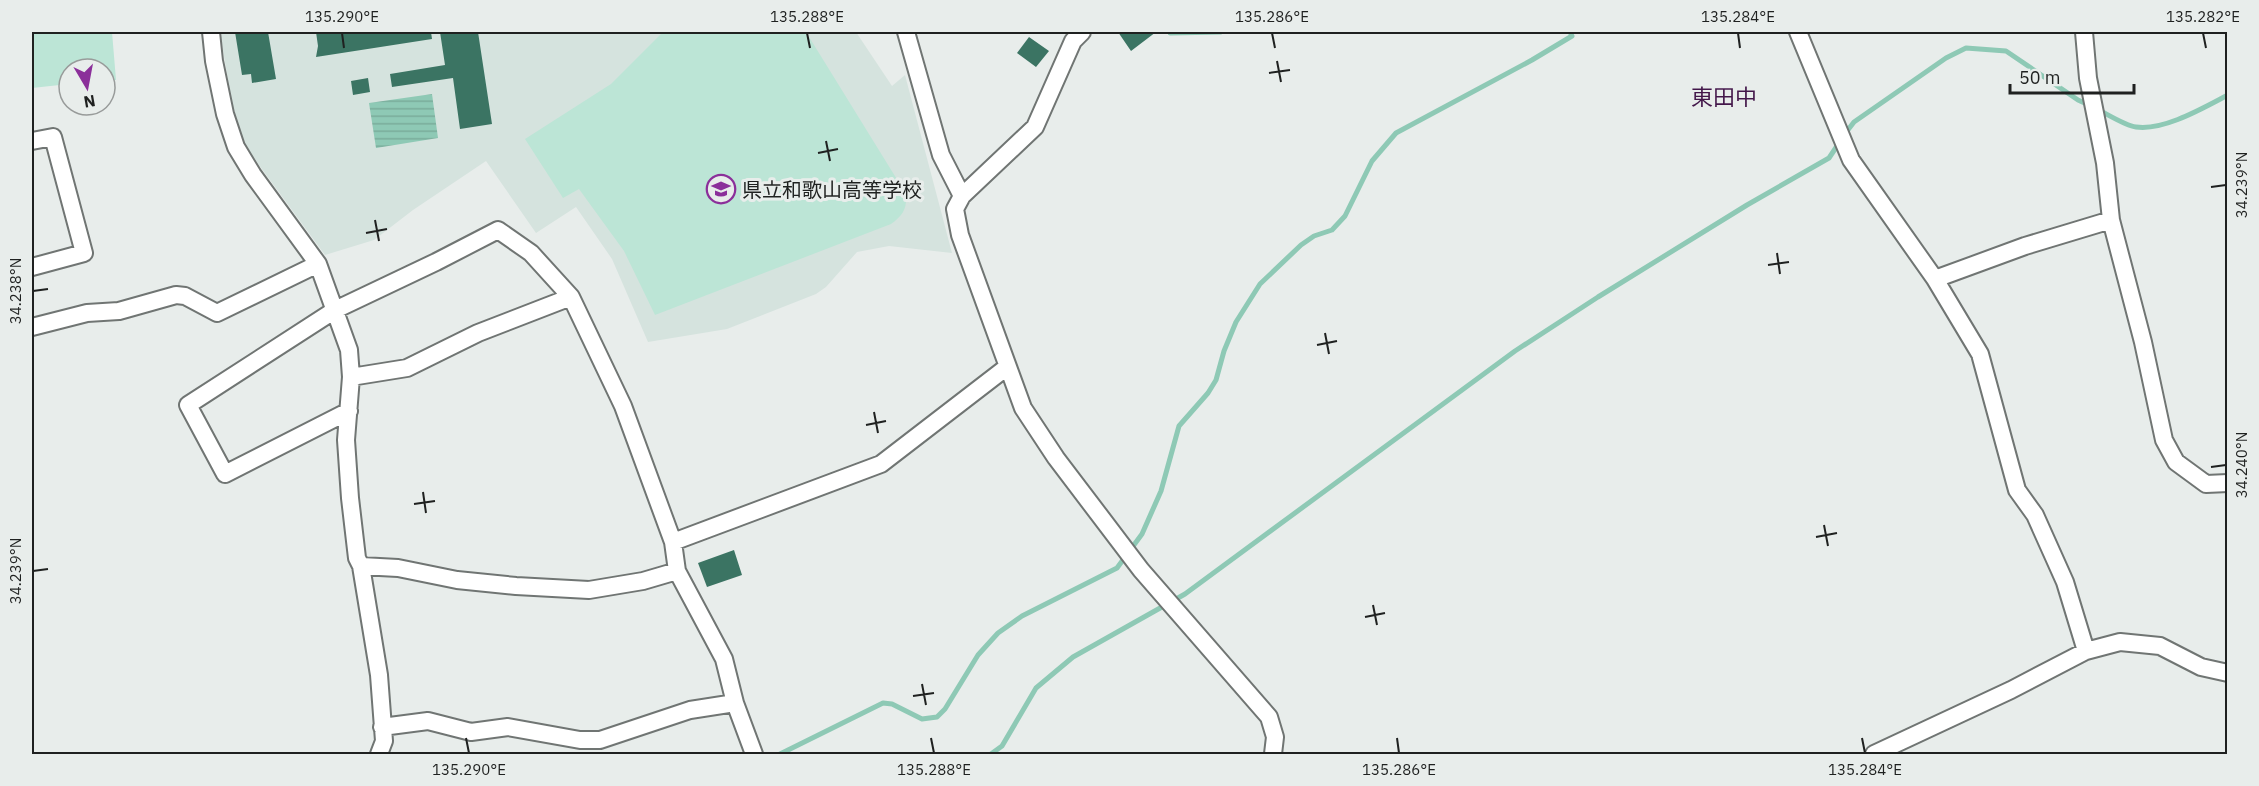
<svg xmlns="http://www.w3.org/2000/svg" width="2259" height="786" font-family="'IBM Plex Sans','Noto Sans JP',sans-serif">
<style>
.built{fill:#d5e3de}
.park{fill:#bce5d6}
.water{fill:url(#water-rules)}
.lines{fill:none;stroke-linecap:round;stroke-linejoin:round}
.stream{stroke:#8ec9b5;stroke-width:5}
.building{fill:#3b7463}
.minor-casing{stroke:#707573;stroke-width:20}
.minor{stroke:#fff;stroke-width:16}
.ticks{fill:none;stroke:#1f2120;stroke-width:2}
.labels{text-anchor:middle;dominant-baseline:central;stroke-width:6;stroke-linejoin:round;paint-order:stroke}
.poi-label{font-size:20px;fill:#1f2120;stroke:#e8edeb;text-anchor:start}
.quarter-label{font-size:22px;fill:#43174a;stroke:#e8edeb}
.neatline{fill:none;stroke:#1f2120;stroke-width:2}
.ticks-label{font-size:15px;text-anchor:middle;fill:#1f2120}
</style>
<defs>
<pattern id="water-rules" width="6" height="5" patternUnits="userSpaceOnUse" patternTransform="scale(1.5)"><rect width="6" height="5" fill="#8ec9b5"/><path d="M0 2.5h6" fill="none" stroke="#7aac9b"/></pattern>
</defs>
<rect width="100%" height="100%" fill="#e8edeb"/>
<path class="built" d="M220 32H856L892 86 905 75 952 253 889 246 857 252 826 287 816 294 727 329 648 342 612 259 576 207 536 233 486 161 413 210 374 240 325 255 237 135Z"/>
<path class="park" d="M32 32H112L116 80 105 81V69H69V84L32 88Z
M663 32H806L906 194C907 209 903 215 891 224L655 315 624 251 579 189 563 198 525 139 611 84Z"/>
<path class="water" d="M432 94 438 138 376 148 369 103Z"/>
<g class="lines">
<path class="stream" d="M1170 33 1221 32
M2097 109C2107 114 2126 126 2136 127 2164 131 2203 108 2228 95
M1844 135 1854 122 1946 58 1966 48 2006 51 2078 100 2089 105
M780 754 883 703 892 704 922 719 937 717 945 709 978 655 998 633 1022 616 1117 568 1142 534 1161 491 1179 426 1208 393 1216 380 1224 351 1236 322 1260 284 1301 245 1314 236 1332 230 1345 216 1372 161 1396 133 1532 60 1572 36 1570 32
M991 754 1002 746 1036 688 1073 657 1185 594 1515 351 1598 297 1747 205 1829 158 1839 143"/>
</g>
<path class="building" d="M235 32H268L276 79 252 83 251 74 242 75Z
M316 32H431L432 39 316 57 318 46Z
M440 32H478L492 124 460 129 453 78 392 87 390 74 445 65Z
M1118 32H1156L1131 51Z
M1029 37 1049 51 1036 67 1017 53Z
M368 78 370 92 353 95 351 81Z
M734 550 742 575 707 587 698 563Z"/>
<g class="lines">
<g class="minor-casing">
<path id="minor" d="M211 32 214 61 225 114 236 147 253 175 318 264 349 350 351 377 346 440 350 498 357 558 361 566 379 675 384 741 379 754
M906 32 941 155 962 196
M1082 32 1073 41 1035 127 962 196 955 209 960 235 1023 408 1056 458 1141 570 1269 717 1275 737 1273 754
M1798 32 1851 160 1935 279 1980 354 2017 490 2035 515 2065 582 2086 651
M2084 32 2088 78 2105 163 2111 220 2143 342 2164 440 2176 462 2206 484 2228 483
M32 141 53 137 84 253 32 267
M1935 279 2025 246 2111 220
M32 327 87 313 119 311 176 295 185 296 217 313 318 264
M351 377 407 368 478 333 571 297
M349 411 225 474 188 405 335 310 436 262 498 230 531 253 571 297 623 406 673 542 677 571 724 659 735 703 754 754
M673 542 881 464 1007 367
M361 566 398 568 457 580 516 586 589 590 643 581 677 571
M382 727 428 721 471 732 508 727 580 740H600L690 710 735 703
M1874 754 2011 690 2086 651 2120 642 2160 646 2201 667 2228 673"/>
</g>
<use href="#minor" class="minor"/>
</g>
<path class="ticks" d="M342 33 344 48M807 33 810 48M1272 33 1275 48M1738 33 1740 48M2203 33 2206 48M1277 61 1281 82M1269 73 1290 70M826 141 830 161M818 153 838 149M2211 187 2226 185M375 220 379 241M366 233 387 229M1777 253 1780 274M1768 265 1789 262M33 291 48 289M1325 333 1329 354M1317 345 1337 341M874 412 878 433M866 425 886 421M2211 467 2226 465M423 492 426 513M414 504 435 501M1824 525 1828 546M1816 537 1837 533M33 571 48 569M1373 605 1377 625M1365 617 1385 613M922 684 926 705M913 696 934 693M466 738 469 753M931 738 934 753M1397 738 1399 753M1862 738 1865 753"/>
<defs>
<g id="school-ring" transform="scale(1.5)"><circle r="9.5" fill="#e8edeb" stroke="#8b2f9a" stroke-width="1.5"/><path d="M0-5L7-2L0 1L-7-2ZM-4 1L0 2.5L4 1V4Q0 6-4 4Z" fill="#8b2f9a"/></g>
</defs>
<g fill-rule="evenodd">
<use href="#school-ring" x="721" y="189"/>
</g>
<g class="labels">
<g class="poi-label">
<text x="742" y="189">県立和歌山高等学校</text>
</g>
<g class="quarter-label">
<text x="1724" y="96">東田中</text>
</g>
</g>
<rect width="2259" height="786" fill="none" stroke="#e8edeb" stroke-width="66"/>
<g transform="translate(87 87) rotate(170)"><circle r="28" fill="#e8edeb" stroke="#989b9a" stroke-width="1.5"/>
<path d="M0-4.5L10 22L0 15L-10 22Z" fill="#8b2f9a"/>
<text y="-9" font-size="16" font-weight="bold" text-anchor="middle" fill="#1f2120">N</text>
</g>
<path d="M2010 84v9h124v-9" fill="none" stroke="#1f2120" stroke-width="3"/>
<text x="2019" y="84" font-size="18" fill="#1f2120" stroke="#e8edeb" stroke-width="4.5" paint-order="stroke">50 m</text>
<rect x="33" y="33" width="2193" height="720" class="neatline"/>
<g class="ticks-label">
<text x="342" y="22">135.290°E</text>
<text x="807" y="22">135.288°E</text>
<text x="1272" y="22">135.286°E</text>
<text x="1738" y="22">135.284°E</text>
<text x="2203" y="22">135.282°E</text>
<text transform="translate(2242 185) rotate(-90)" y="5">34.239°N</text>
<text transform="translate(16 291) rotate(-90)" y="5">34.238°N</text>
<text transform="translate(2242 465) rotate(-90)" y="5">34.240°N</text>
<text transform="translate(16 571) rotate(-90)" y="5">34.239°N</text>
<text x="469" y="775">135.290°E</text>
<text x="934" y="775">135.288°E</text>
<text x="1399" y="775">135.286°E</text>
<text x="1865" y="775">135.284°E</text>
</g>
</svg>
